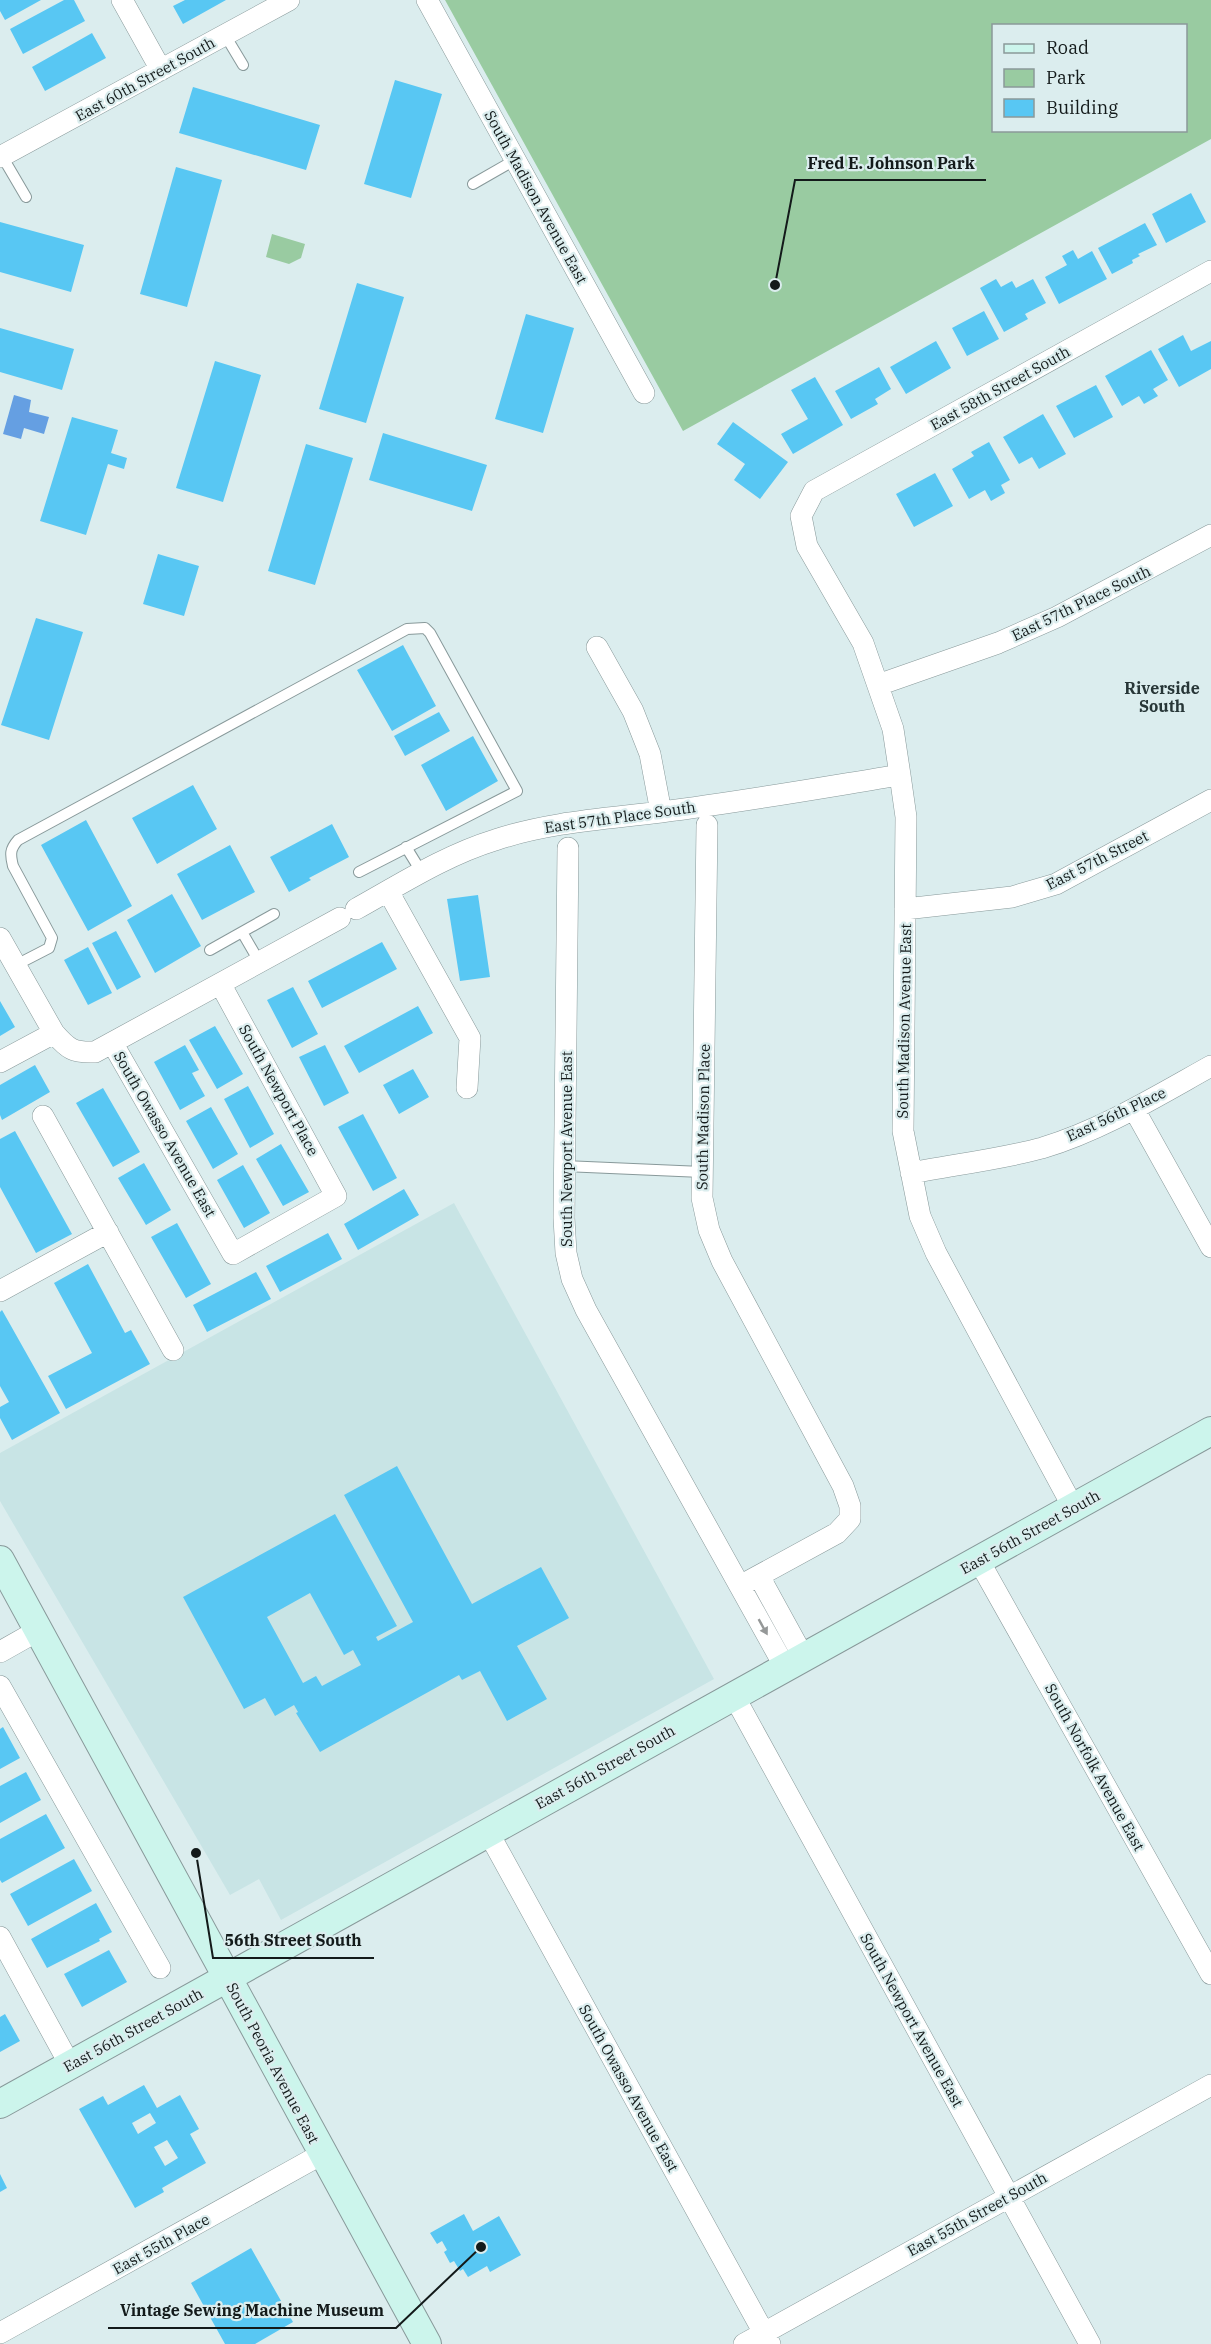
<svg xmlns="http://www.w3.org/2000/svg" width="1211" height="2344" font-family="'IBM Plex Serif',serif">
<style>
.built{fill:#c8e4e5}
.green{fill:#99cba1;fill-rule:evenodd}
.water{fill:#659fe2}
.building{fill:#58c7f3;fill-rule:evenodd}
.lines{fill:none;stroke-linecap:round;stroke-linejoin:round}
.lane-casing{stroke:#88999a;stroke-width:12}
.street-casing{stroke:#88999a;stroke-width:22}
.secondary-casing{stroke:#88999a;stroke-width:30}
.lane{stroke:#fff;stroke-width:10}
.street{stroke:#fff;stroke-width:21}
.secondary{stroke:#ccf5ec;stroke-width:28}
.oneway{fill:#959898}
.labels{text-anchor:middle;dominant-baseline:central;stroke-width:4.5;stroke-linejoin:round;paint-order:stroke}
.street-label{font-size:15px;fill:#131a1a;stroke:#dbedee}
.neighbourhood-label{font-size:16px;font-weight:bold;fill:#273637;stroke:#dbedee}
.leader{fill:none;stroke:#131a1a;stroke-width:2}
.callout-dot{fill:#131a1a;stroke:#dbedee;stroke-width:2}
.callout-label{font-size:16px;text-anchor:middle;font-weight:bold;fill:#131a1a;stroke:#dbedee;stroke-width:4.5;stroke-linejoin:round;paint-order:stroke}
</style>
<rect width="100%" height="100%" fill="#dbedee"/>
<path class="built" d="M454 1203 714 1679 281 1920 259 1879 230 1895 0 1501V1453Z"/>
<path class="green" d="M445 0H1211V139L683 431ZM994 26H1186V130H994Z
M272 234 305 244 301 258 289 264 266 257Z"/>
<path class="water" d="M14 395 31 400 29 412 49 417 44 434 24 428 21 439 3 434Z"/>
<path class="building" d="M0 0H41L5 20 0 11Z
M64 0H74L85 21 23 54 10 29Z
M185 0H226L183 24 173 6Z
M92 33 106 58 45 91 32 67Z
M395 80 442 94 411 198 364 184Z
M193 87 320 125 306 170 179 133Z
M176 167 222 180 187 307 140 294Z
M1191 193 1206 222 1166 243 1152 214Z
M0 222 84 245 71 292 0 272Z
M1145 223 1157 245 1138 254 1140 256 1132 260 1133 263 1112 274 1098 248Z
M1073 250 1078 259 1092 251 1107 279 1059 304 1045 277 1067 265 1062 256Z
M996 279 1001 287 1012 281 1016 288 1033 279 1046 303 1025 314 1028 319 1004 332 980 288Z
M357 283 404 297 366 423 319 409Z
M984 311 999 339 967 356 952 328Z
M526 314 574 328 543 433 495 419Z
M0 328 74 349 62 390 0 372Z
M1183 335 1191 351 1211 341V369L1179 387 1158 349Z
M936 341 951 368 906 394 890 367Z
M1151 350 1168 380 1153 389 1158 396 1144 404 1139 396 1122 406 1105 376Z
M215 361 261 375 223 502 176 488Z
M879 367 891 389 875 399 878 404 851 419 835 391Z
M815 377 843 425 793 454 781 434 808 419 791 390Z
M1096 385 1113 417 1074 438 1056 406Z
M1043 414 1066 454 1039 469 1032 457 1019 464 1003 437Z
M72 417 118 430 111 453 127 458 124 469 108 464 86 535 40 521Z
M733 422 788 462 760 499 734 480 745 464 717 444Z
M383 433 487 465 472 511 369 480Z
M989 442 1010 480 1001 485 1005 493 991 501 985 490 969 499 952 469 974 456 971 452Z
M306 444 353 458 315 585 268 571Z
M935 473 953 506 914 527 896 494Z
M158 554 199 566 184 616 143 604Z
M36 618 83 632 49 740 1 725Z
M403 645 436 706 392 731 357 670Z
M439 712 450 731 405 756 394 736Z
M473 736 498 781 446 811 421 765Z
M193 785 217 829 157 864 132 818Z
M86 820 132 906 88 931 41 845Z
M332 824 349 857 309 878 311 880 289 892 270 857Z
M230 845 255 892 202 920 177 874Z
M172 894 201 946 155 973 127 920Z
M478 895 490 977 460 981 447 899Z
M116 931 141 977 117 990 92 943Z
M382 942 397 969 322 1008 308 981Z
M88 947 112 993 88 1005 64 960Z
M293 987 318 1034 292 1048 267 1000Z
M0 1001 15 1027 0 1036Z
M418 1006 433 1033 359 1073 344 1046Z
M215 1026 243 1074 217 1089 189 1040Z
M185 1045 199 1070 192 1073 205 1096 180 1110 154 1062Z
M325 1045 349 1093 324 1106 299 1057Z
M35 1065 50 1092 2 1120 0 1115V1085Z
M413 1069 429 1097 399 1114 383 1085Z
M248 1086 274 1134 250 1148 224 1099Z
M103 1088 140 1152 113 1167 76 1103Z
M211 1107 238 1154 213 1169 186 1121Z
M363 1114 397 1178 373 1191 338 1127Z
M15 1131 72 1234 36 1253 0 1187V1139Z
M281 1144 309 1192 283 1206 256 1159Z
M144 1163 171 1210 146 1225 118 1178Z
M243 1165 270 1213 244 1228 217 1180Z
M404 1189 419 1215 358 1250 344 1224Z
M177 1223 211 1284 186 1298 151 1237Z
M328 1233 342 1259 280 1292 266 1266Z
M88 1264 125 1333 131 1330 150 1364 66 1409 48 1376 92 1353 54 1283Z
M256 1272 271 1299 207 1332 193 1305Z
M2 1310 60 1413 12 1440 0 1418V1407L9 1402 0 1386V1312Z
M397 1466 472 1604 541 1567 569 1618 517 1646 547 1699 507 1721 480 1671 462 1680 459 1675 320 1752 296 1713 298 1712 294 1705 275 1716 265 1698 244 1709 183 1597 335 1514 397 1626 376 1637 378 1641 413 1622 344 1495ZM310 1593 344 1655 353 1650 361 1665 322 1686 316 1676 303 1683 267 1617Z
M3 1727 20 1758 0 1769V1729Z
M26 1772 41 1800 0 1823V1786Z
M46 1814 65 1848 2 1883 0 1880V1839Z
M74 1859 92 1891 28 1926 10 1894Z
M96 1903 112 1932 99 1939 100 1941 47 1968 31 1939Z
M109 1950 127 1982 82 2007 64 1974Z
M5 2014 20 2041 0 2052V2017Z
M144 2085 157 2108 180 2095 199 2129 190 2134 206 2163 162 2188 164 2192 135 2208 79 2109 103 2096 108 2105ZM150 2113 156 2123 138 2134 132 2123ZM167 2140 178 2158 165 2166 154 2147Z
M0 2174 7 2188 0 2192Z
M464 2214 473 2231 499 2216 521 2255 490 2272 487 2266 468 2277 463 2269 460 2271 454 2261 450 2263 444 2252 447 2250 442 2241 437 2244 430 2233Z
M251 2248 293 2322 255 2344H225L191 2283Z"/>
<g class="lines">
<g class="lane-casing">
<path id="lane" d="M225 35 243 65
M2 156 26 197
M473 184 515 160
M406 847 422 873
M242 932 260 963
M210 950 274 914
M16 965 49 948 52 938 13 866C10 854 10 849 18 840L407 629 425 628 430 633 517 791 359 872
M564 1166 702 1172"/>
</g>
<g class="street-casing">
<path id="street" d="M122 0 161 70
M427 0 644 393
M0 157 289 0
M597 647 633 711 650 754 661 812
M878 685 998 643 1057 617 1211 535
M707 825 702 1198 709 1230 722 1261 843 1486 850 1506V1519L837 1533 740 1586
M568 848 564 1218 566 1253 572 1279 586 1310 786 1669
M388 891 470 1038 467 1088
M356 909C401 884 446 855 495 840 549 822 605 819 661 812 741 802 820 788 900 775
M905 909 1012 897 1056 884 1211 800
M0 938 54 1033C68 1049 73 1053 95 1052L340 918
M113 1044 233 1254 336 1196 221 985
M0 1062 54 1033
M1134 1109 1211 1247
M43 1116 173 1350
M911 1173C952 1165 1002 1159 1042 1148 1102 1130 1157 1096 1211 1066
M0 1291 108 1232
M1073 1507 936 1253 920 1216 903 1131 906 817 900 775 893 729 863 643 807 546 801 516 814 491 1211 271
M979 1561 1211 1974
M759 1576 804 1658
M0 1652 39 1630
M0 1686 160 1968
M734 1696 1090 2344
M488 1832 770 2344
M0 1937 70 2065
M0 2333 322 2154
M744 2344 1211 2085"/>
</g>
<g class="secondary-casing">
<path id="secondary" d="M0 1560 427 2344
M0 2104 1211 1431"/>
</g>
<use href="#lane" class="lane"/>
<use href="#street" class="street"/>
<use href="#secondary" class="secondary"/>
</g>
<defs><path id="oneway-solid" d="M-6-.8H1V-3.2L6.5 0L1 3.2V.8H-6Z" transform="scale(1.5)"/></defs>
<use class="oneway" href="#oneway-solid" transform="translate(763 1627) rotate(61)"/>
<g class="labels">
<g class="street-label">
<text transform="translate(145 79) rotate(-29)">East 60th Street South</text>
<text transform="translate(536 197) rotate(61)">South Madison Avenue East</text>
<text transform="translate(1000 388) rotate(-29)">East 58th Street South</text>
<text transform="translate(1081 603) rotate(-26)">East 57th Place South</text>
<text transform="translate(620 817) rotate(-8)">East 57th Place South</text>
<text transform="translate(1097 860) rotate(-27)">East 57th Street</text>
<text transform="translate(904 1021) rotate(-89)">South Madison Avenue East</text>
<text transform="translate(279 1090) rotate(61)">South Newport Place</text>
<text transform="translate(1116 1114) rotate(-25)">East 56th Place</text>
<text transform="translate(703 1117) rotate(-89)">South Madison Place</text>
<text transform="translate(165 1134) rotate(60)">South Owasso Avenue East</text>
<text transform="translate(566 1149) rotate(-90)">South Newport Avenue East</text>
<text transform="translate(1030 1532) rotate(-29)">East 56th Street South</text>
<text transform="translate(605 1767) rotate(-29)">East 56th Street South</text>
<text transform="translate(1095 1767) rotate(61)">South Norfolk Avenue East</text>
<text transform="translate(912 2020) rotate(61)">South Newport Avenue East</text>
<text transform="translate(133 2030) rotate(-29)">East 56th Street South</text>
<text transform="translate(273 2063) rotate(62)">South Peoria Avenue East</text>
<text transform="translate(629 2088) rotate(61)">South Owasso Avenue East</text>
<text transform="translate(977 2214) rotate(-29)">East 55th Street South</text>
<text transform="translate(161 2244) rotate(-29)">East 55th Place</text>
</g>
<g class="neighbourhood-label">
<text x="1162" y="688">Riverside<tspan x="1162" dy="18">South</tspan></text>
</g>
</g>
<path class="leader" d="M775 285L795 180H986M196 1853L213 1958H374M481 2247L396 2328H108"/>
<g class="callout-dot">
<circle cx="775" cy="285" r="6"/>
<circle cx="196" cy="1853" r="6"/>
<circle cx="481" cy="2247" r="6"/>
</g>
<g class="callout-label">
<text x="891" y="169">Fred E. Johnson Park</text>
<text x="293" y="1946">56th Street South</text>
<text x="252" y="2316">Vintage Sewing Machine Museum</text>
</g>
<rect x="992" y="24" width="195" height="108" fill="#dbedee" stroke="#8b9999" stroke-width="1.5"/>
<rect x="1004" y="44" width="30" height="9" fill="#ccf5ec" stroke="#8b9999" stroke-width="1.5"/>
<text x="1046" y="54" font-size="18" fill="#131a1a">Road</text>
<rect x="1004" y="69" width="30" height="18" fill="#99cba1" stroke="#8b9999" stroke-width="1.5"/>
<text x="1046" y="84" font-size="18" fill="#131a1a">Park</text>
<rect x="1004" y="99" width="30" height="18" fill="#58c7f3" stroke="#8b9999" stroke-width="1.5"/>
<text x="1046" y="114" font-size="18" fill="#131a1a">Building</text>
</svg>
